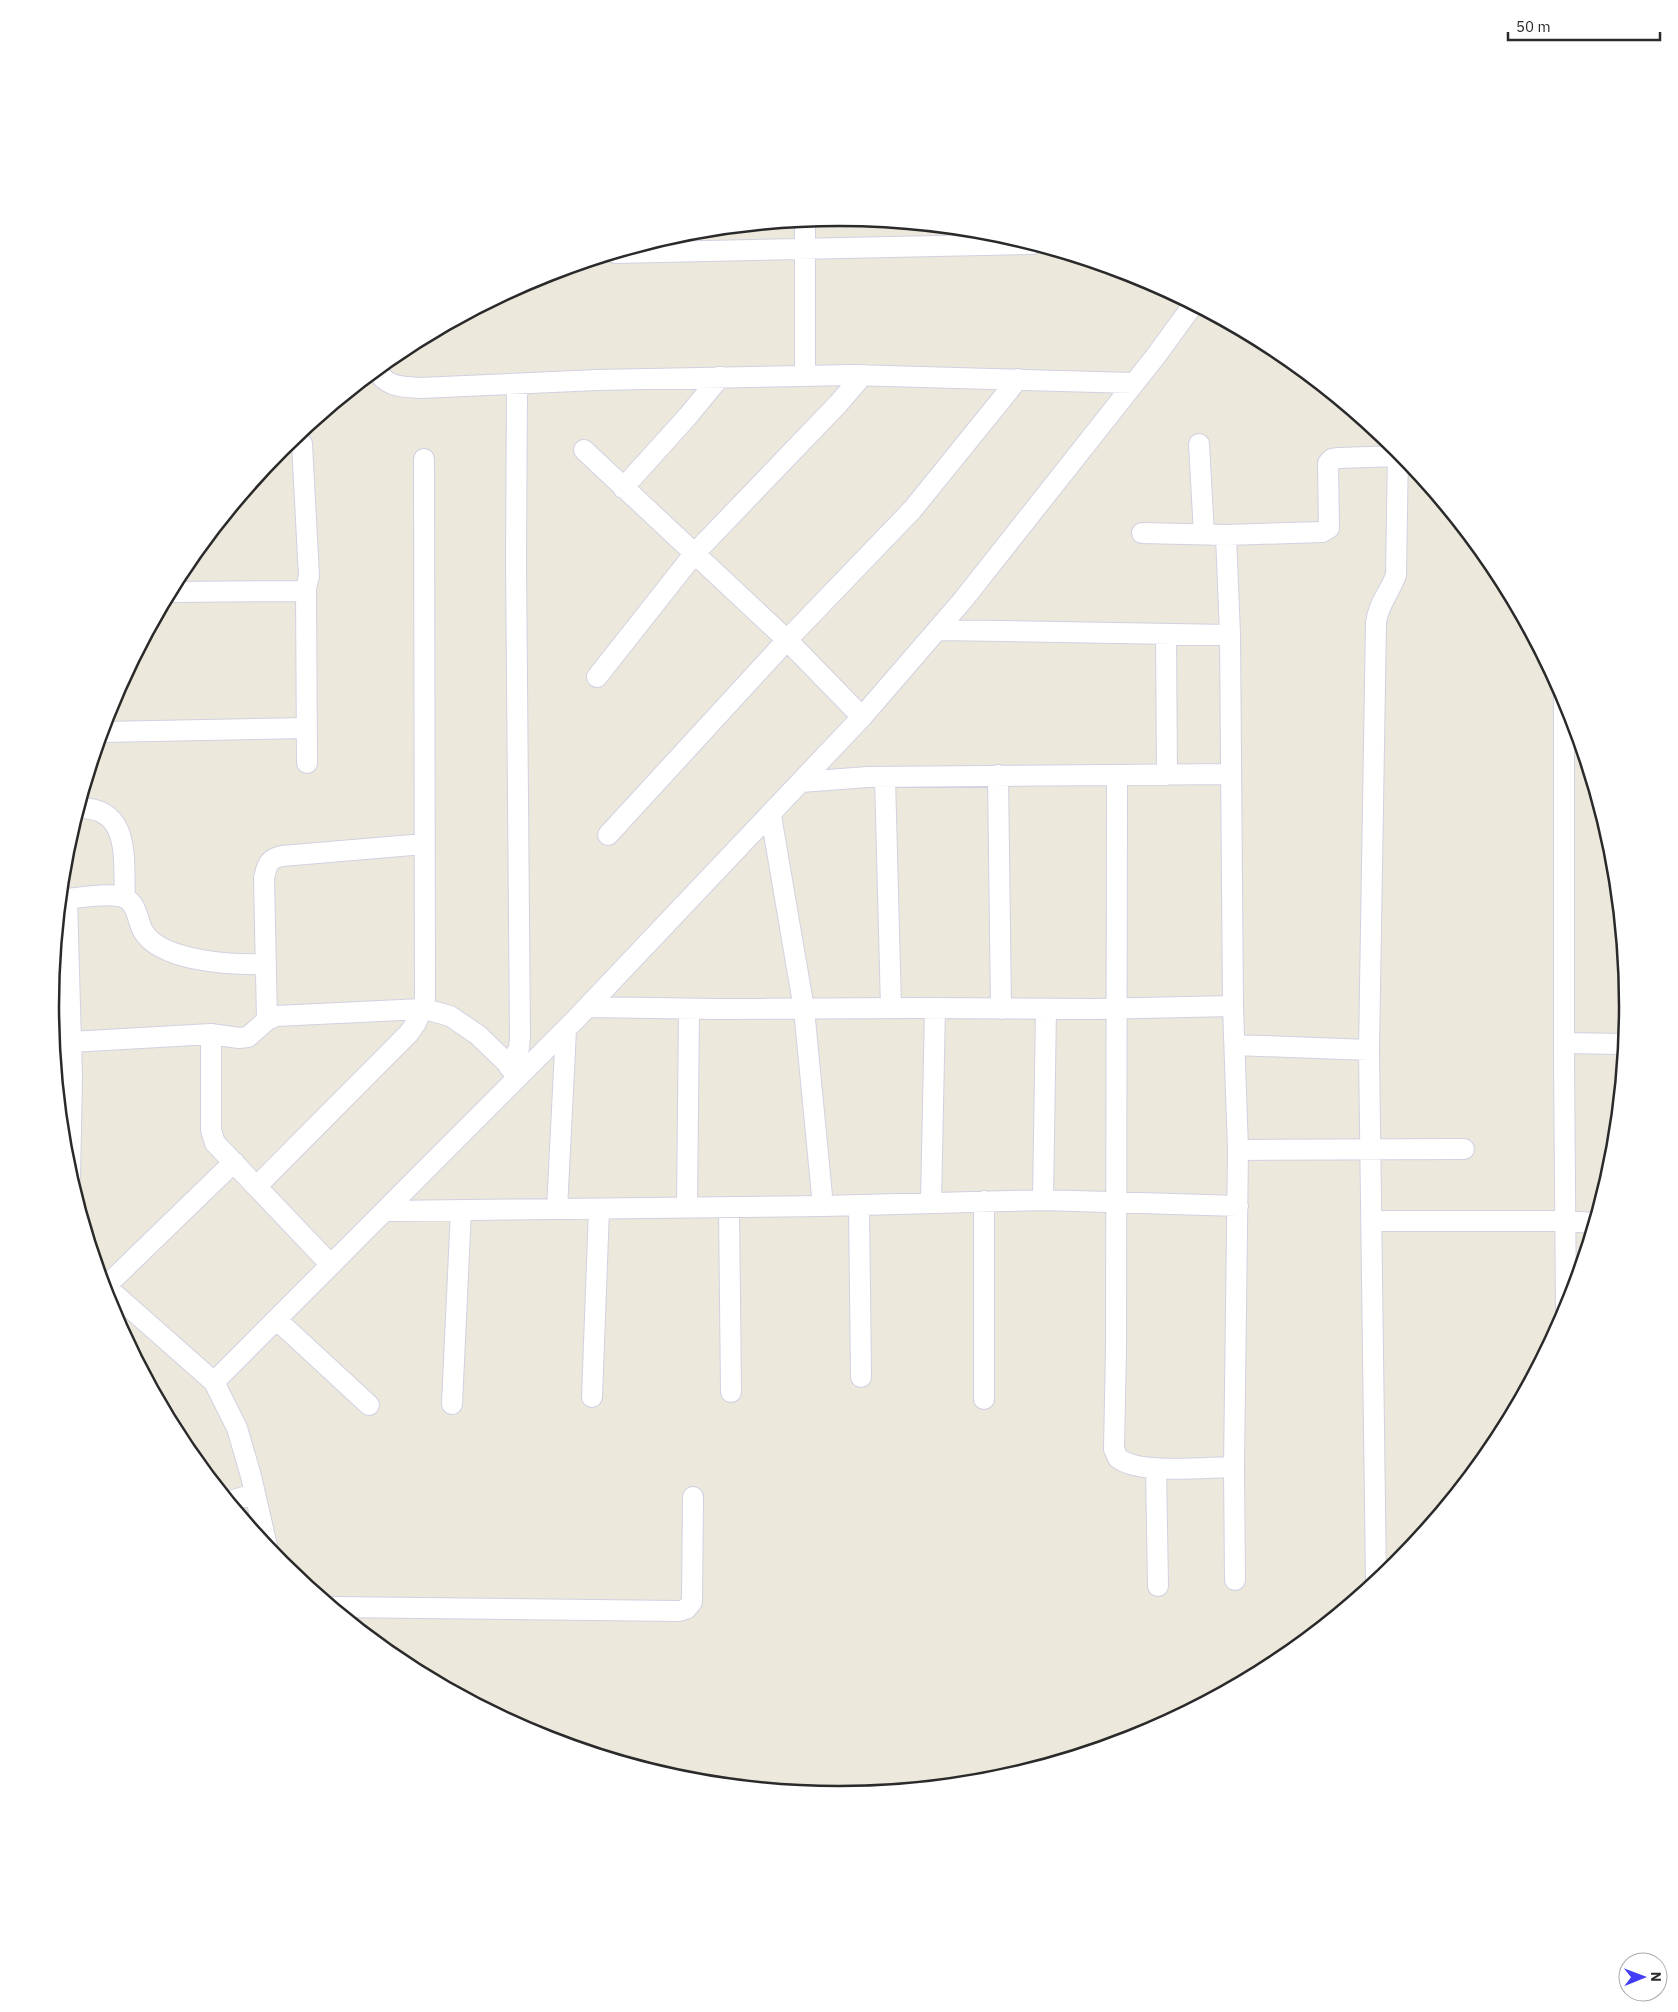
<svg xmlns="http://www.w3.org/2000/svg" width="1678" height="2012" font-family="'IBM Plex Sans',sans-serif">
<style>
.lines{fill:none;stroke-linecap:round;stroke-linejoin:round}
.minor-casing{stroke:#d2d1e2;stroke-width:22}
.minor{stroke:#fff;stroke-width:20}
.rim{fill:none;stroke:#2a2a2a;stroke-width:2.5}
</style>
<rect width="100%" height="100%" fill="#ece8dc"/>
<g class="lines">
<g class="minor-casing">
<path id="minor" d="M615 253 1033 244
M377 369C384 387 403 387 420 388L597 380 851 375 1133 383
M805 376V220
M1199 444 1204 534
M584 450 787 640 862 717
M623 488 688 416 720 377
M1142 533 1226 535 1322 532 1329 528 1328 463 1332 459 1339 458 1398 456
M1226 535 1230 635 1233 1006 1238 1150 1234 1467 1235 1580
M306 588 307 763
M170 592 300 591 306 588 309 576 302 444
M939 630 1230 635
M1166 635 1167 775
M597 677 694 554 838 404 863 375
M1564 697V1061L1566 1311
M102 732 307 728
M998 775 1001 1009
M1117 776 1116 1350 1114 1449 1118 1458C1139 1475 1206 1467 1234 1467
M885 777 891 1008
M801 782 868 777 1230 774
M78 808C132 807 123 860 125 898
M771 816 804 1009 823 1206
M608 835 787 640 912 510 1018 379
M61 899C77 899 111 891 125 898 138 905 137 920 143 931 161 962 233 965 265 964
M67 899 72 1078 70 1177
M588 1007 717 1009 916 1008 1094 1009 1233 1006
M267 1020 264 878C267 865 268 859 282 856L424 844
M211 1034V1130L215 1143 331 1265
M71 1042 211 1034 239 1038 248 1037 267 1020 276 1016 422 1009 432 1011 450 1016 478 1035 506 1062 516 1076
M1564 1043 1624 1044
M1235 1045 1369 1050
M509 1067 519 1048 520 1037 516 561 517 384
M1238 1150 1464 1149
M257 1186 409 1033 416 1023 425 999 424 459
M1043 1200 1046 1009
M931 1203 935 1008
M859 1205 861 1377
M729 1207 731 1392
M687 1208 689 1009
M557 1209 566 1030
M385 1211 823 1206 1043 1200 1238 1206
M1372 1221H1565L1594 1223
M103 1284 214 1382 237 1428 251 1476 267 1546
M104 1288 234 1162
M277 1320 369 1405
M214 1382 576 1019 862 717 963 600 1155 357 1193 305
M592 1397 599 1209
M984 1399V1201
M452 1404 461 1210
M1156 1468 1158 1586
M230 1501 255 1494
M1376 1581 1369 1050 1376 623C1378 604 1390 592 1396 575L1398 450
M333 1607 679 1611 686 1609 692 1602 693 1497"/>
</g>
<use href="#minor" class="minor"/>
</g>
<path d="M0 0H1678V2012H0ZM59 1006a780 780 0 1 1 1560 0a780 780 0 1 1-1560 0Z" fill="#fff" fill-rule="evenodd"/>
<path class="rim" d="M59 1006a780 780 0 1 1 1560 0a780 780 0 1 1-1560 0Z"/>
<g transform="translate(1643 1977) rotate(89)"><circle r="24" fill="#ffffff" stroke="#aaaaaa"/>
<path d="M0-4L9 19L0 12L-9 19Z" fill="#433ef6"/>
<text y="-8" font-size="14" font-weight="bold" text-anchor="middle" fill="#2a2a2a">N</text>
</g>
<path d="M1508 32v8h152v-8" fill="none" stroke="#2a2a2a" stroke-width="2.5"/>
<text x="1516" y="32" font-size="15" fill="#2a2a2a" stroke="#ffffff" stroke-width="4" paint-order="stroke">50 m</text>
</svg>
